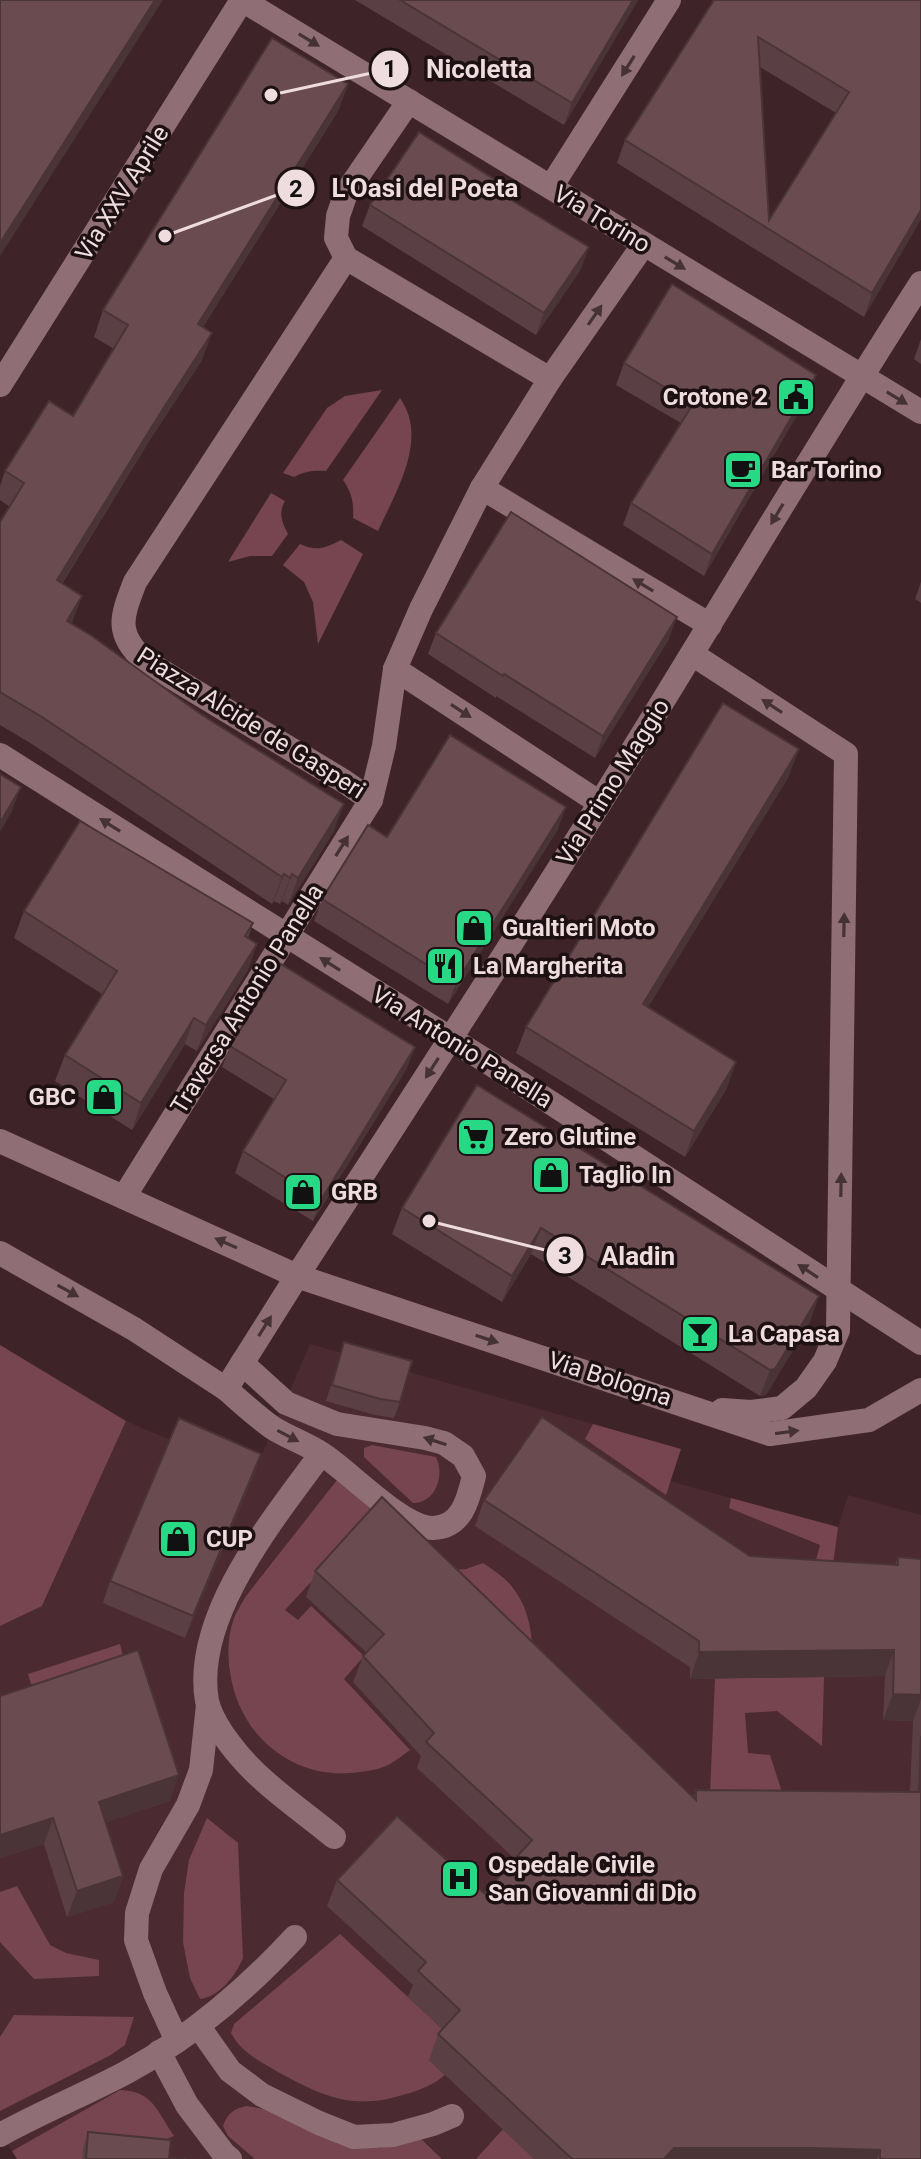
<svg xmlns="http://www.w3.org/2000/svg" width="921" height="2159" font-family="Roboto,sans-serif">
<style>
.built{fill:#4b2a32}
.green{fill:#764550}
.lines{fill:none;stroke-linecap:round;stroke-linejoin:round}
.minor{stroke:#8f6f75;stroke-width:24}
.wall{fill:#5a4045;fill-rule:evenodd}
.shaded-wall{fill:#4a3438}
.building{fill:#694b50;stroke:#4a3438;stroke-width:2;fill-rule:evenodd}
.oneway{fill:#453236}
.labels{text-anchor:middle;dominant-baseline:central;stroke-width:7;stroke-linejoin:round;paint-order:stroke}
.street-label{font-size:24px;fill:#eedcdf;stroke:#1d1114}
.poi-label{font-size:24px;font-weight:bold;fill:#eedcdf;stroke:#1d1114;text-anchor:start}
.leader{fill:none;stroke:#eedcdf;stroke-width:3}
.callout-dot{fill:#eedcdf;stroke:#1d1114;stroke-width:3}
.mark-label{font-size:24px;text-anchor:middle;font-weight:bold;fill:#111}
.callout-label{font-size:26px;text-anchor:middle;font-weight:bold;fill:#eedcdf;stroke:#1d1114;stroke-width:7;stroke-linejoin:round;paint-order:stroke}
</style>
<rect width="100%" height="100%" fill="#3e2429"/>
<polygon class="built" points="310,1344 681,1449 670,1481 731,1498 838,1527 848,1495 921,1515 921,2159 17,2159 0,2133 0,1626 43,1605 126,1421 253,1475"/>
<g class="green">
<path d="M382,390L326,471C314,470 305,471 294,477L283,473L327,408L345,396Z"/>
<path d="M400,398C429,439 396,491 378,531L353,518C354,503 352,493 343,480Z"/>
<path d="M271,493L285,501C278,513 282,522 288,534L272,556H250L228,562Z"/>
<path d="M341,540L363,554L318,644L313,602L304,582L283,565L300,544C317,552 325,548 341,540Z"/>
<polygon points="0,1345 126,1421 42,1606 0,1626"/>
<polygon points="593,1424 681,1449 666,1495 585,1439"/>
<path d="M372,1445L436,1457C445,1475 436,1503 413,1503L364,1457V1448Z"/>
<path d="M341,1475L454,1570L466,1569L483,1563C493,1570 506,1578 513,1588C531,1611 533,1640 533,1668L373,1515L285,1610L298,1620L311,1606L364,1656L344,1679L410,1750C403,1755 397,1760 390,1764C381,1769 370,1771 360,1772C295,1782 239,1737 230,1672C227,1654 228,1635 234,1618C237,1610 242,1603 246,1596Z"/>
<polygon points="731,1498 838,1527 830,1587 809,1586 820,1545 729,1508"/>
<polygon points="120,1644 128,1676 38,1706 28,1674"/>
<polygon points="824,1677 822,1746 777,1711 745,1713 748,1753 770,1755 790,1817 709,1817 715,1678"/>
<path d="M207,1818L238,1843L243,1958C236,1975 219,1997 200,1999L190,1978L183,1942L184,1893L189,1860Z"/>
<polygon points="17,1886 50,1945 66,1953 99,1960 99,1976 34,1979 0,1942 0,1892"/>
<path d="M340,1934L450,2036L429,2060L445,2075C433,2085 421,2090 406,2094C354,2111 324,2097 278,2072C259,2061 241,2052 231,2033L234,2024Z"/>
<polygon points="14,2015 134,2017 125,2045 109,2056 0,2111 0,2037"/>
<path d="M120,2090C153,2091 157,2111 174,2136L137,2152L82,2159H17L12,2151Z"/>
<path d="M247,2106L264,2109L359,2147L381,2148L417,2135L442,2159H255L228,2136L223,2126C228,2113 233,2109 247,2106Z"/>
<polygon points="503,2129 535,2159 476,2159"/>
</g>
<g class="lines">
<g class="minor">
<polyline points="242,0 921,412"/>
<polyline points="551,187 669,0"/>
<path d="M346,258L550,379L482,488L421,609L395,669L384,746L371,800L345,782L145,661C114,633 122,616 135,582Z"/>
<polyline points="346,258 336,238 338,216 346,193 409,101"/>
<polyline points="550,379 644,244"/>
<polyline points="0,385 242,0"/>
<polyline points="482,488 710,625"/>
<polyline points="692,654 846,754 838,1330 825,1361 806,1388 782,1408 751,1412 722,1410"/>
<polyline points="395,669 600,803"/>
<polyline points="0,755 491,1064 921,1343"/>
<path d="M0,1141L297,1276C399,1119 501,962 600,803C708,630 811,454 921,283"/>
<polyline points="124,1197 371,800"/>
<polyline points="0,1253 134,1329 226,1389 297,1276 770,1434 869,1420 921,1390"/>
<path d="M226,1389C241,1402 257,1417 273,1428C289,1438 307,1444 322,1454C349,1471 403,1529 433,1528C462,1527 468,1500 474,1476L463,1456L444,1443L425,1438L337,1424L286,1403L242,1363"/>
<path d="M321,1454C274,1518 192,1617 207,1701C210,1715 221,1733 230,1744C257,1781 299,1808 334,1837"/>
<polyline points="199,2027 230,2071 262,2095 319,2123 354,2137 393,2135 433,2124 452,2116"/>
<polyline points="177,2041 155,1993 136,1940 137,1913 151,1869 188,1805 201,1770 208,1705"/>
<polyline points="159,2052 187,2105 224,2154 230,2159"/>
<path d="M0,2135C41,2112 86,2094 127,2072C191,2037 246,1990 295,1937"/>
</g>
</g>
<g class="wall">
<polygon points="355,0 638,0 564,125"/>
<path d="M714,0H921V219L864,317L617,163L625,140ZM760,67L836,113L769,220Z"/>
<polygon points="348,84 338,111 203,327 202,360 151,438 62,584 72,624 334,831 288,905 282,901 280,904 274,901 272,904 32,744 0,725 0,522 10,507 0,500 0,486 5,471 73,416 114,349 94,337 103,310"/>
<polygon points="515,202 581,269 536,335 362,226 370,205"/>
<polygon points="921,339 921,364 914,359"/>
<polygon points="624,363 816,375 808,396 704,576 623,525 631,503 681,423 616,385"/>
<polygon points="921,582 921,603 915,599"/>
<polygon points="436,633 669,639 595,758 496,696 496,698 428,654"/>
<polygon points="789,776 648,1007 727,1088 685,1157 516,1053 526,1027"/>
<polygon points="558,829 448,1004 314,921 322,899 387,837"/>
<polygon points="24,911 253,923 248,938 248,970 197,1051 185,1044 132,1130 55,1081 65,1055 102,994 14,938"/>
<polygon points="230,1046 407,1068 313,1221 235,1173 243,1151 274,1099 222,1067"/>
<polygon points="477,1085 810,1322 766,1395 760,1396 531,1254 502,1302 392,1234 402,1208"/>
<polygon points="344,1342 400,1402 394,1418 375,1415 326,1401"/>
<polygon points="261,1454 254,1475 185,1638 103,1603 110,1581"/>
<polygon points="484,1500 750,1556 895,1565 898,1557 921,1559 921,2159 534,2159 429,2060 438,2034 442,2029 408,1997 413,1985 327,1906 337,1880 484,1893 515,1859 417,1768 421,1756 353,1682 363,1656 366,1652 306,1597 315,1571 693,1798 696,1790 910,1792 913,1721 883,1720 885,1676 690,1679 690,1667 475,1526"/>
<polygon points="0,1696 170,1801 106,1822 123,1876 114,1902 67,1917 44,1844 0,1858"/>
<polygon points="88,2132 169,2158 186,2159 82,2159 83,2148"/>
</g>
<g class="shaded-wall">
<polygon points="155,0 163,0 0,256 0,243"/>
<polygon points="633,0 638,0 564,125 572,103"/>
<polygon points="348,84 338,111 188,351 198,324"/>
<polygon points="921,210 921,219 864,317 872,293"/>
<polygon points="589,247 581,269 536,335 544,313"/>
<polygon points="212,333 202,360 151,438 47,607 57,580 161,412"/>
<polygon points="816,375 808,396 704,576 712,554"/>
<polygon points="82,596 72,623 57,648 67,621"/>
<polygon points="677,617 669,639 595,758 603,736"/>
<polygon points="799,749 789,776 634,1030 643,1004"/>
<polygon points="21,787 11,813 0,832 0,823"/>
<polygon points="344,804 334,831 288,905 298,878"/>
<polygon points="566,807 558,829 448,1004 456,983"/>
<polygon points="284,874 274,901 272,904 282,877"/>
<polygon points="292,874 282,901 280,904 290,878"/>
<polygon points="257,944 248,970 197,1051 206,1025"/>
<polygon points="194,1018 185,1044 132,1130 141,1103"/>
<polygon points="415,1047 407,1068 313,1221 321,1200"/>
<polygon points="736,1062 727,1088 685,1157 694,1131"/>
<polygon points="541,1228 531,1254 502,1302 512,1276"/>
<polygon points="819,1296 810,1322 766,1395 760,1396 770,1370"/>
<polygon points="261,1454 254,1475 185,1638 193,1616"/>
<polygon points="894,1650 885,1676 690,1679 699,1652"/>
<polygon points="893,1694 921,1695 921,1699 913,1721 883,1720"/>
<polygon points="179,1775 170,1801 90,1828 99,1802"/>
<polygon points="53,1818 44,1844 0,1858 0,1835"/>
<polygon points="123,1876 114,1902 67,1917 77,1891"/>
<polygon points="674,2148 813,2148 880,2150 877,2159 664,2159"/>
</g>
<g class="building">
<polygon points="0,0 155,0 0,243"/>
<polygon points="400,0 633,0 572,103"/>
<path d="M714,0H921V210L872,293L625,140ZM758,37L849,92L769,220Z"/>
<polygon points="272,38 348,84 198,324 212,333 161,412 57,580 82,596 67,621 92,636 202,715 344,804 298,878 292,874 290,878 284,874 282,877 42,717 0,692 0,522 24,483 5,471 49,401 73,416 128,325 103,310"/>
<polygon points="419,132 518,194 513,201 589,247 544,313 370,205"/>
<polygon points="672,284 816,375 712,554 631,503 693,404 624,363"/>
<polygon points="511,512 677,617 603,736 504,674 503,676 436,633"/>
<polygon points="723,703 799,749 643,1004 736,1062 694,1131 526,1027"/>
<polygon points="450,735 566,807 456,983 322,899 368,825 387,837"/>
<polygon points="0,774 21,787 0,823"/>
<polygon points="80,821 253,923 245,936 257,944 206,1025 194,1018 141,1103 65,1055 117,971 24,911"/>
<polygon points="281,964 415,1047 321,1200 243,1151 286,1080 230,1046"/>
<polygon points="477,1085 819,1296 775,1369 770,1370 541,1228 512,1276 402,1208"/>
<polygon points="344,1342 412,1361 400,1402 380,1399 332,1385"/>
<polygon points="542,1417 750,1556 898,1565 898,1557 921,1559 921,1695 893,1694 894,1650 699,1652 699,1641 484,1500"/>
<polygon points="179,1418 261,1454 193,1616 110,1581"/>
<polygon points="382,1497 696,1800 696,1790 919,1792 921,1736 921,2159 880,2159 880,2150 813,2148 674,2148 664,2159 572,2159 438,2034 460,2010 418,1971 426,1962 337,1880 397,1816 484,1893 532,1840 426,1742 434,1733 363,1656 384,1634 315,1571"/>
<polygon points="138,1650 179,1775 99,1802 123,1876 77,1891 53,1818 0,1835 0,1696"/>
<polygon points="88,2132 171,2140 169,2158 186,2159 86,2159"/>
</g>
<defs><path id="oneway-solid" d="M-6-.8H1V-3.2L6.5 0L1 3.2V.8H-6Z" transform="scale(2)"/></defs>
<g class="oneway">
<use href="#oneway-solid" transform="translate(309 40) rotate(31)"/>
<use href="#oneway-solid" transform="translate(628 66) rotate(122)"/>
<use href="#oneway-solid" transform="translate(675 263) rotate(31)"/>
<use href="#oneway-solid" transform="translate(595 315) rotate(-55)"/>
<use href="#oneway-solid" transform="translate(897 398) rotate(31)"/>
<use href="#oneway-solid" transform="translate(777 514) rotate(121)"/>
<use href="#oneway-solid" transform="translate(643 585) rotate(-149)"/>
<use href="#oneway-solid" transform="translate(772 706) rotate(-147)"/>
<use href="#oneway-solid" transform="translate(461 711) rotate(33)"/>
<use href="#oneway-solid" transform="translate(110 825) rotate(-148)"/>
<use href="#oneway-solid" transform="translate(342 846) rotate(-58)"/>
<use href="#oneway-solid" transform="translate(844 925) rotate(-89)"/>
<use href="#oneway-solid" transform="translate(330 964) rotate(-148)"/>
<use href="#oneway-solid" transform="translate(432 1068) rotate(123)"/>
<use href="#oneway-solid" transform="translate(841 1185) rotate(-89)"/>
<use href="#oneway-solid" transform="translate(226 1243) rotate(-156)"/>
<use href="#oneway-solid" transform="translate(808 1271) rotate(-147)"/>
<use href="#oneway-solid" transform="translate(68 1291) rotate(29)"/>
<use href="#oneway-solid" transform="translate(265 1326) rotate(-58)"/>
<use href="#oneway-solid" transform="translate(487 1339) rotate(18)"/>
<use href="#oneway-solid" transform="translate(787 1432) rotate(-8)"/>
<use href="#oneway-solid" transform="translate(288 1436) rotate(28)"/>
<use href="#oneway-solid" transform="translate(435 1441) rotate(-162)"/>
</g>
<defs>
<symbol id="civic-square" viewBox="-11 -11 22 22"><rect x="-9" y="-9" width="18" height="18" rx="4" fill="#27d885" stroke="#1d1114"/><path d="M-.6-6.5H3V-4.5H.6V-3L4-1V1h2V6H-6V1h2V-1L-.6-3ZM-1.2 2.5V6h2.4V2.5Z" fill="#111"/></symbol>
<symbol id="cafe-square" viewBox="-11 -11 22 22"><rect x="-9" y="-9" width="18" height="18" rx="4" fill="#27d885" stroke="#1d1114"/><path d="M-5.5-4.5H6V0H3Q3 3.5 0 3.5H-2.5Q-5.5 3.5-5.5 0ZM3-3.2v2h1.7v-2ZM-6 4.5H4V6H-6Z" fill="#111"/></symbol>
<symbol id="shop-square" viewBox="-11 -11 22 22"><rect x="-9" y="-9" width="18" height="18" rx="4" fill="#27d885" stroke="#1d1114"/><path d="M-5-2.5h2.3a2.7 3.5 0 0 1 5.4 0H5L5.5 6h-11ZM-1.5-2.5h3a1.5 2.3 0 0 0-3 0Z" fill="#111"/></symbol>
<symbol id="restaurant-square" viewBox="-11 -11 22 22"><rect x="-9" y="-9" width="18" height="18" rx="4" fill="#27d885" stroke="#1d1114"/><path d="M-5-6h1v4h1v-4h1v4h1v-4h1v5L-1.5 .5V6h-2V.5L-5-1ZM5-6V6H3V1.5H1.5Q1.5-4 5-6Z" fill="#111"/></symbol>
<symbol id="supermarket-square" viewBox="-11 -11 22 22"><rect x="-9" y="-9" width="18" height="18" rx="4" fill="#27d885" stroke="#1d1114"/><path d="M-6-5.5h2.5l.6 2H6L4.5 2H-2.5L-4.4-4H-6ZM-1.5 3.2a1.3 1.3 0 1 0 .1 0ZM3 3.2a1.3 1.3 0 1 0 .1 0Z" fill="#111"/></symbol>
<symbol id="bar-square" viewBox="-11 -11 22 22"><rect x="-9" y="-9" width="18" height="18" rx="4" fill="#27d885" stroke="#1d1114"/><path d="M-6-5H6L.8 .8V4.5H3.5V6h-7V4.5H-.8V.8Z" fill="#111"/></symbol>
<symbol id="hospital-square" viewBox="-11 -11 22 22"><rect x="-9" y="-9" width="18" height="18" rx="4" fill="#27d885" stroke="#1d1114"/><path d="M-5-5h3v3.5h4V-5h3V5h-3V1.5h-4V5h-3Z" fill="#111"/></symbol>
</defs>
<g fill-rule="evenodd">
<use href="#civic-square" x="774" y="375" width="44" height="44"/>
<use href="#cafe-square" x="721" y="448" width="44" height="44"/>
<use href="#shop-square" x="452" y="906" width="44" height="44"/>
<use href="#restaurant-square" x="423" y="944" width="44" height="44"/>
<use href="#shop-square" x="82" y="1075" width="44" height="44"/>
<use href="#supermarket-square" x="454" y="1115" width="44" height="44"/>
<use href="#shop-square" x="529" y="1153" width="44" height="44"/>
<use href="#shop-square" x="281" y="1170" width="44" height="44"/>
<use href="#bar-square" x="678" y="1312" width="44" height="44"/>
<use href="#shop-square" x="156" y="1517" width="44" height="44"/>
<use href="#hospital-square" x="438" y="1857" width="44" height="44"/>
</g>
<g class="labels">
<g class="street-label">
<text transform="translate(122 193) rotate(-58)">Via XXV Aprile</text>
<text transform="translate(602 219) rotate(31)">Via Torino</text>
<text transform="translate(251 723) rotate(32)">Piazza Alcide de Gasperi</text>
<text transform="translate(613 782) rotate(-58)">Via Primo Maggio</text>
<text transform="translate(247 999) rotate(-58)">Traversa Antonio Panella</text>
<text transform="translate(462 1047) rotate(32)">Via Antonio Panella</text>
<text transform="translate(610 1379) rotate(18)">Via Bologna</text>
</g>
<g class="poi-label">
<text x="768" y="397" text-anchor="end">Crotone 2</text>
<text x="771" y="470">Bar Torino</text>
<text x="502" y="928">Gualtieri Moto</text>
<text x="473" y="966">La Margherita</text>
<text x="76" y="1097" text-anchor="end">GBC</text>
<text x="504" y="1137">Zero Glutine</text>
<text x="579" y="1175">Taglio In</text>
<text x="331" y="1192">GRB</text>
<text x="728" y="1334">La Capasa</text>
<text x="206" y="1539">CUP</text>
<text x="488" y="1865">Ospedale Civile<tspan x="488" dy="28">San Giovanni di Dio</tspan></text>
</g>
</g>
<path class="leader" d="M271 95L390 69M165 236L296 188M429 1221L565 1255"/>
<g class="callout-dot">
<circle cx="271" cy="95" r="8"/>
<circle cx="165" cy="236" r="8"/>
<circle cx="429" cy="1221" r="8"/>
<circle cx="390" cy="69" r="20"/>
<circle cx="296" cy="188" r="20"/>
<circle cx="565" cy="1255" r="20"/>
</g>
<g class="mark-label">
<text x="390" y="77">1</text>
<text x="296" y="197">2</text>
<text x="565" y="1264">3</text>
</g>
<g class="callout-label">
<text x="479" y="78">Nicoletta</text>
<text x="425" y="197">L'Oasi del Poeta</text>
<text x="638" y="1265">Aladin</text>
</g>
</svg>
